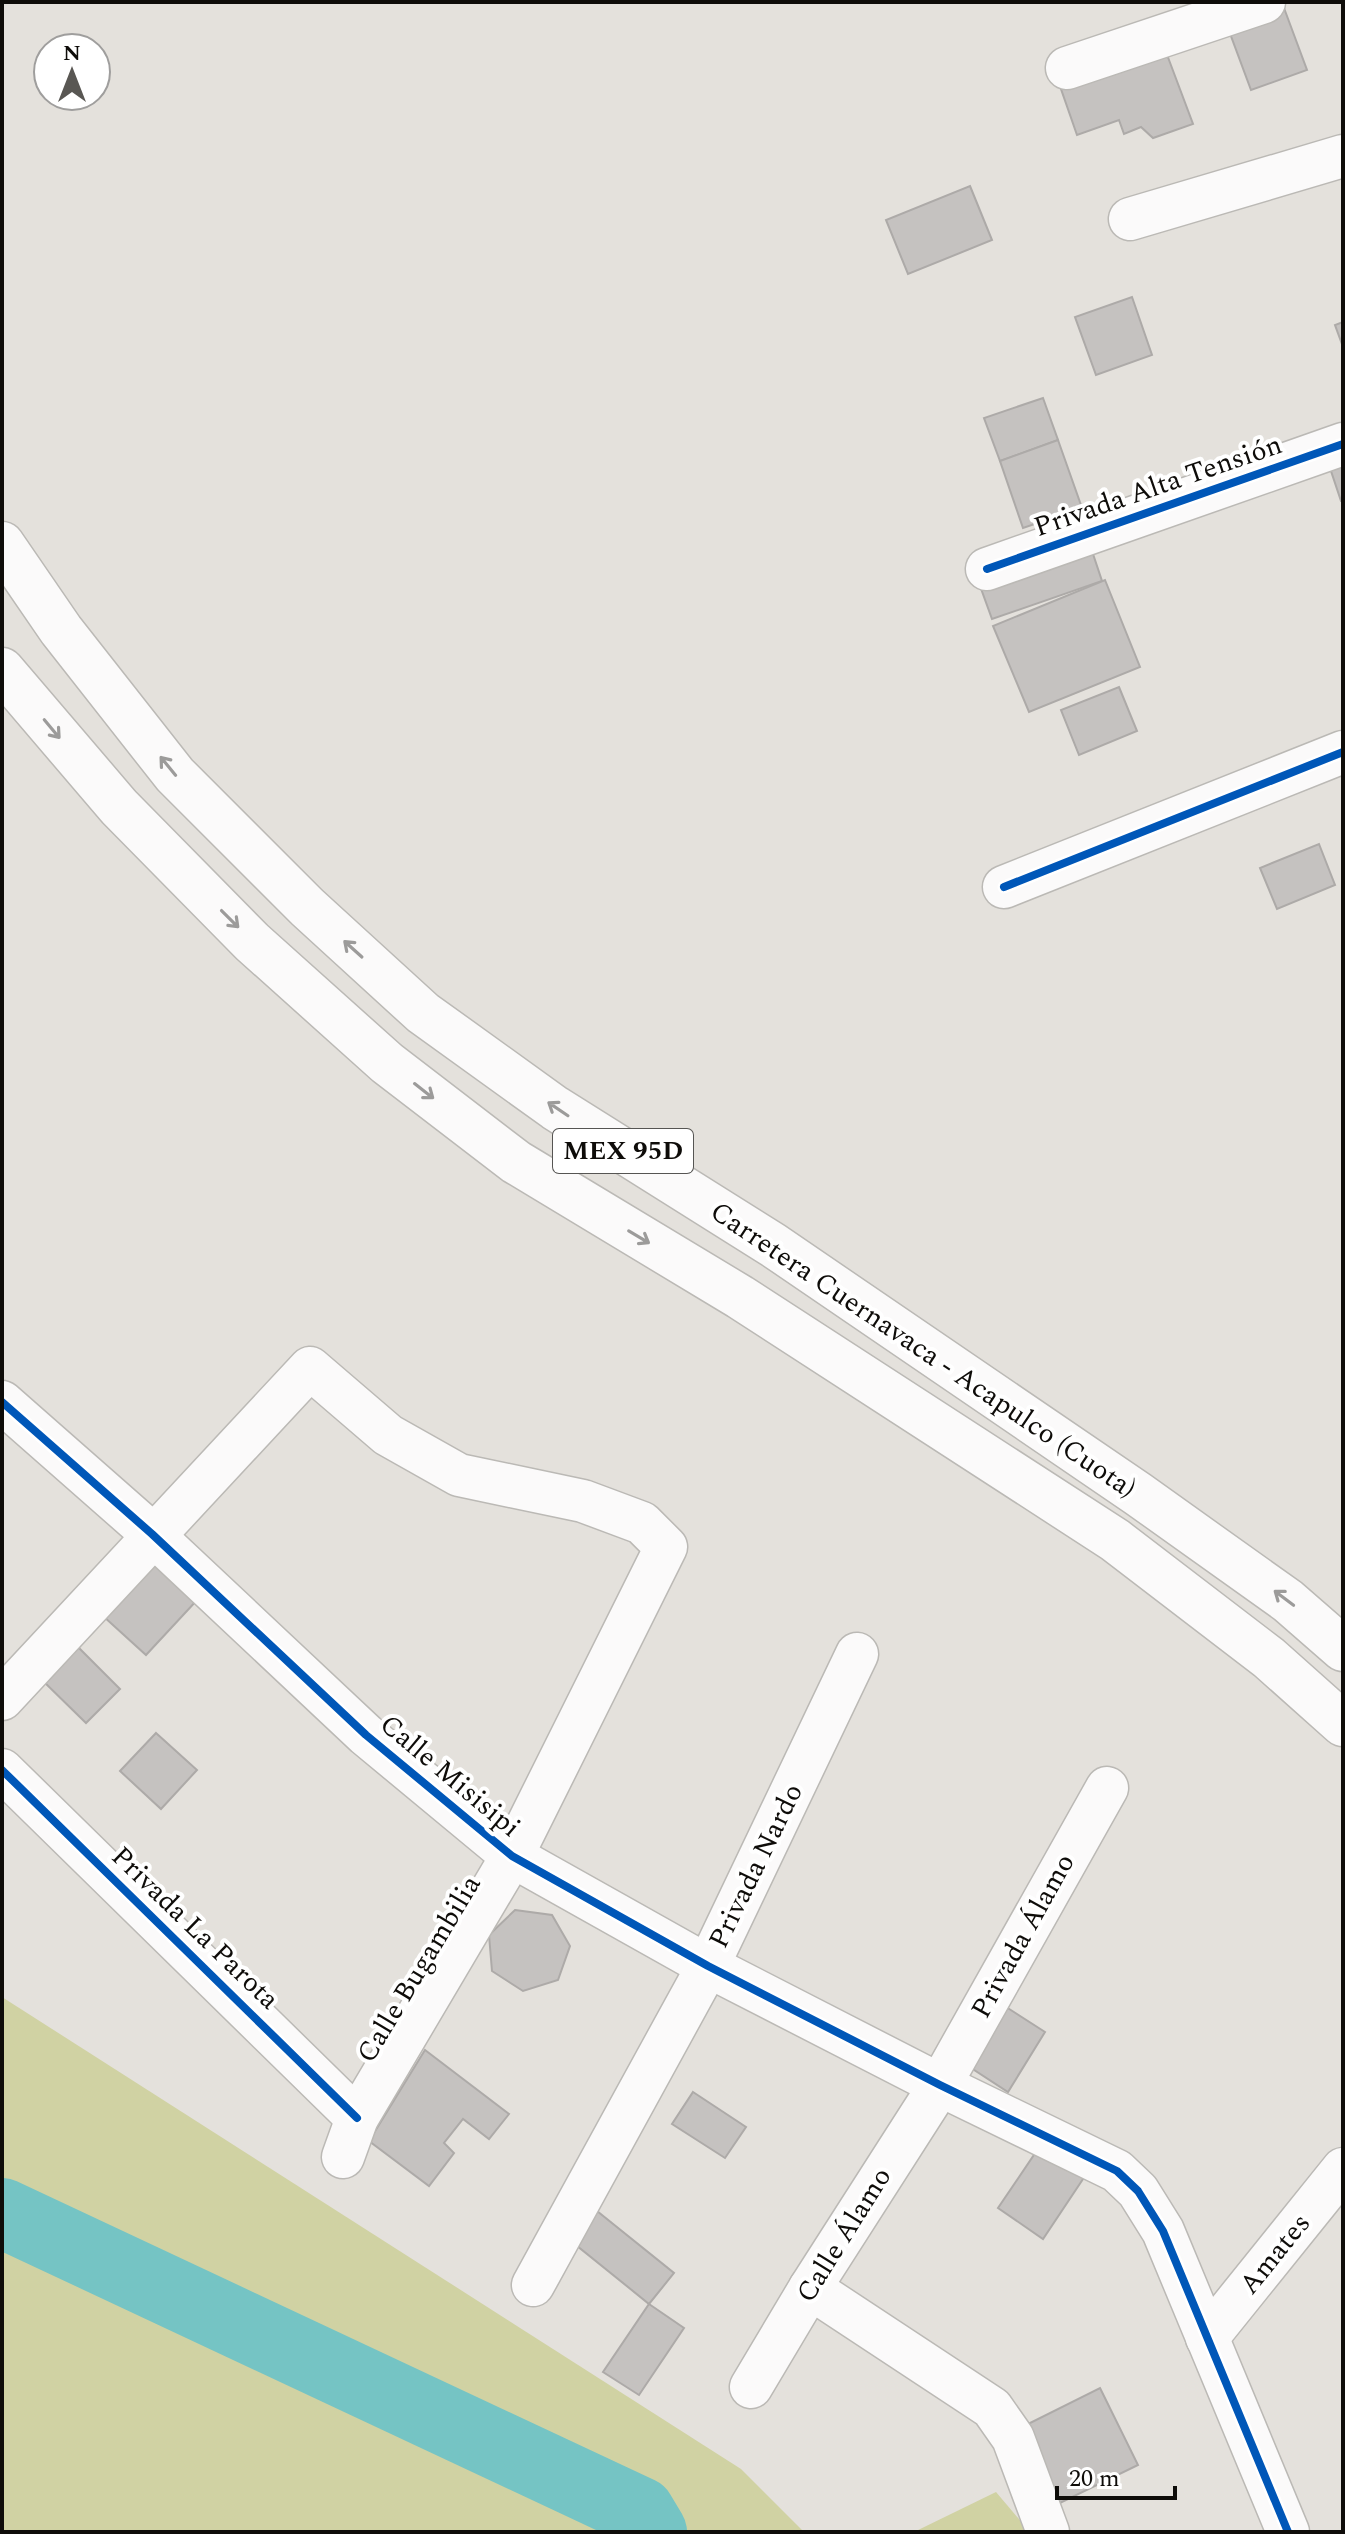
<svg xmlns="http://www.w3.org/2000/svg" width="1345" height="2534" font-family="Spectral,serif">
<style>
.green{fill:#d0d2a3}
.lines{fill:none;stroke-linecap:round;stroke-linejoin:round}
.river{stroke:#75c4c4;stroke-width:70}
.building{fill:#c5c2c0;stroke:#adaaa8;stroke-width:2}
.street-casing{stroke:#bbb9b5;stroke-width:45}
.highway-casing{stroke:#bbb9b5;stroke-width:47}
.street{stroke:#fbfafa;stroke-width:42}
.highway{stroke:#fbfafa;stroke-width:44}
.cycleway-casing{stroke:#fff;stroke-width:13}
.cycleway{stroke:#0057b8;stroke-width:8}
.oneway{stroke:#9c9b9a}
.labels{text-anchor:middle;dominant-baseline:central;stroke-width:8;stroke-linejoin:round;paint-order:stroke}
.shield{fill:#fff;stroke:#565553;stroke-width:2}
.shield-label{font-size:26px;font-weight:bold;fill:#0e0c09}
.street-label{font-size:28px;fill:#0e0c09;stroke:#fff}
</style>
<rect width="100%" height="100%" fill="#e4e1dc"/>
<g class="green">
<polygon points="2,1997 741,2469 804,2532 2,2532"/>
<polygon points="996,2492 1030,2532 914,2532"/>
</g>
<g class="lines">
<polyline class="river" points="2,2213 640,2512 652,2532"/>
</g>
<g class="building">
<polygon points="1284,8 1307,70 1251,90 1228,28"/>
<polygon points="1166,52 1193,124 1153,138 1141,127 1124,134 1119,120 1077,135 1061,89"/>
<polygon points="970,186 992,240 908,274 886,220"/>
<polygon points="1132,297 1152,355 1096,375 1075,317"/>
<polygon points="1343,322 1343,347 1335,325"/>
<polygon points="1043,398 1058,440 1000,461 984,418"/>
<polygon points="1058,440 1082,508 1023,528 1000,461"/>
<polygon points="1343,463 1343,501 1341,501 1330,468"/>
<polygon points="1090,545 1102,581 992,619 979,583"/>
<polygon points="1105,580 1140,667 1029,712 993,626"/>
<polygon points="1119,687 1137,731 1079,755 1061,710"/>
<polygon points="1319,844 1335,885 1277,909 1260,868"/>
<polygon points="156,1560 198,1599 146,1655 103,1616"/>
<polygon points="75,1644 120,1689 86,1723 41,1679"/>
<polygon points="156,1733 197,1770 161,1809 120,1771"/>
<polygon points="515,1910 552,1915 570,1946 558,1980 523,1991 492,1971 489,1935"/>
<polygon points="1003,2005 1045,2032 1008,2092 965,2064"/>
<polygon points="425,2050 509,2114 489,2139 463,2119 444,2143 454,2153 429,2186 369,2141"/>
<polygon points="693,2092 746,2127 725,2158 672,2124"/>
<polygon points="1040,2146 1085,2176 1043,2239 998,2208"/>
<polygon points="597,2211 674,2273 649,2304 571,2241"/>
<polygon points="649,2304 684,2328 639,2395 603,2372"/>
<polygon points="1100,2388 1138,2465 1058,2504 1020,2428"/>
</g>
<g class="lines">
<defs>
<g id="street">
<polyline points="1067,68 1264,2"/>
<polyline points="1130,219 1343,156"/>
<polyline points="987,569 1343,444"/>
<polyline points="1004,887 1343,752"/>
<polyline points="2,1402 152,1534 366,1735 512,1856 708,1966 940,2085 1117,2171 1138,2191 1163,2231 1288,2532"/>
<polyline points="2,1699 310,1368 388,1435 459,1475 583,1501 642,1523 666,1547 512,1856 357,2118 343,2157"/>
<polyline points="2,1770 357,2118"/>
<polyline points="533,2285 708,1966 857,1654"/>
<polyline points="810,2288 992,2408 1013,2438 1048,2532"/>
<polyline points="1207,2338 1343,2169"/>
<polyline points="751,2387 810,2288 940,2085 1107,1788"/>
</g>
<g id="highway">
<polyline points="2,544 61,630 175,775 307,907 423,1013 555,1108 773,1245 1138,1494 1288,1601 1343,1649"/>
<polyline points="2,670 119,807 252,942 387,1063 516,1162 740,1297 1115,1540 1269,1658 1343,1724"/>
</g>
</defs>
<use href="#street" class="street-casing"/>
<use href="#highway" class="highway-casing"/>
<use href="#street" class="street"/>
<use href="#highway" class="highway"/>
<defs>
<g id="cycleway">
<polyline points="987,569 1343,444"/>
<polyline points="1004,887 1343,752"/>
<polyline points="2,1402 152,1534 366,1735 512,1856 708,1966 940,2085 1117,2171 1138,2191 1163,2231 1288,2532"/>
<polyline points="2,1770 357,2118"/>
</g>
</defs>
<use href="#cycleway" class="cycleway-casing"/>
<use href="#cycleway" class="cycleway"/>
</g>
<defs><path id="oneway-shaft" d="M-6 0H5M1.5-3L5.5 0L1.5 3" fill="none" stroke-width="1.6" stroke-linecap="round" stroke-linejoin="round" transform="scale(2)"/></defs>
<g class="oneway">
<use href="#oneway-shaft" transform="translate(52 729) rotate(50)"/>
<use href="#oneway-shaft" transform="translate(168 766) rotate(-129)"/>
<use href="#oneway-shaft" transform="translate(230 919) rotate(45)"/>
<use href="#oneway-shaft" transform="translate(353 949) rotate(-138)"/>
<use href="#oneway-shaft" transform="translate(424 1091) rotate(38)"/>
<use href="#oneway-shaft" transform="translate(558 1109) rotate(-146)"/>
<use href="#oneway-shaft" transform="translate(639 1237) rotate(31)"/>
<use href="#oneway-shaft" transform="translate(1284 1598) rotate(-143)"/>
</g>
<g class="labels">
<rect class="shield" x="553" y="1129" width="140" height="44" rx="6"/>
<g class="shield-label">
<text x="623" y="1151">MEX 95D</text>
</g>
<g class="street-label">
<text transform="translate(1158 486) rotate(-19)">Privada Alta Tensión</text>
<text transform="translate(923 1350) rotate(34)">Carretera Cuernavaca - Acapulco (Cuota)</text>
<text transform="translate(450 1776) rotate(40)">Calle Misisipi</text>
<text transform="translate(756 1866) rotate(-64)">Privada Nardo</text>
<text transform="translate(195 1928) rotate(44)">Privada La Parota</text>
<text transform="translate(1023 1936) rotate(-61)">Privada Álamo</text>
<text transform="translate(419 1969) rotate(-59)">Calle Bugambilia</text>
<text transform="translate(844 2235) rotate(-58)">Calle Álamo</text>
<text transform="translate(1275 2254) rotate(-51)">Amates</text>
</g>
</g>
<rect width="1345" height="2534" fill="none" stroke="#0e0c09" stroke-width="8"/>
<g transform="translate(72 72)"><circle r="38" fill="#ffffff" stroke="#9f9e9d" stroke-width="2"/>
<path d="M0-6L14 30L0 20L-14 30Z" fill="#595753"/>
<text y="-12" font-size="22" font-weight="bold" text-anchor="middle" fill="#0e0c09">N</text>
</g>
<path d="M1057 2486v12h118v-12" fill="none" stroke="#0e0c09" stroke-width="4"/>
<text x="1069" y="2486" font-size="24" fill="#0e0c09" stroke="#ffffff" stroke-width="6" paint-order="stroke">20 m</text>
</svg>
